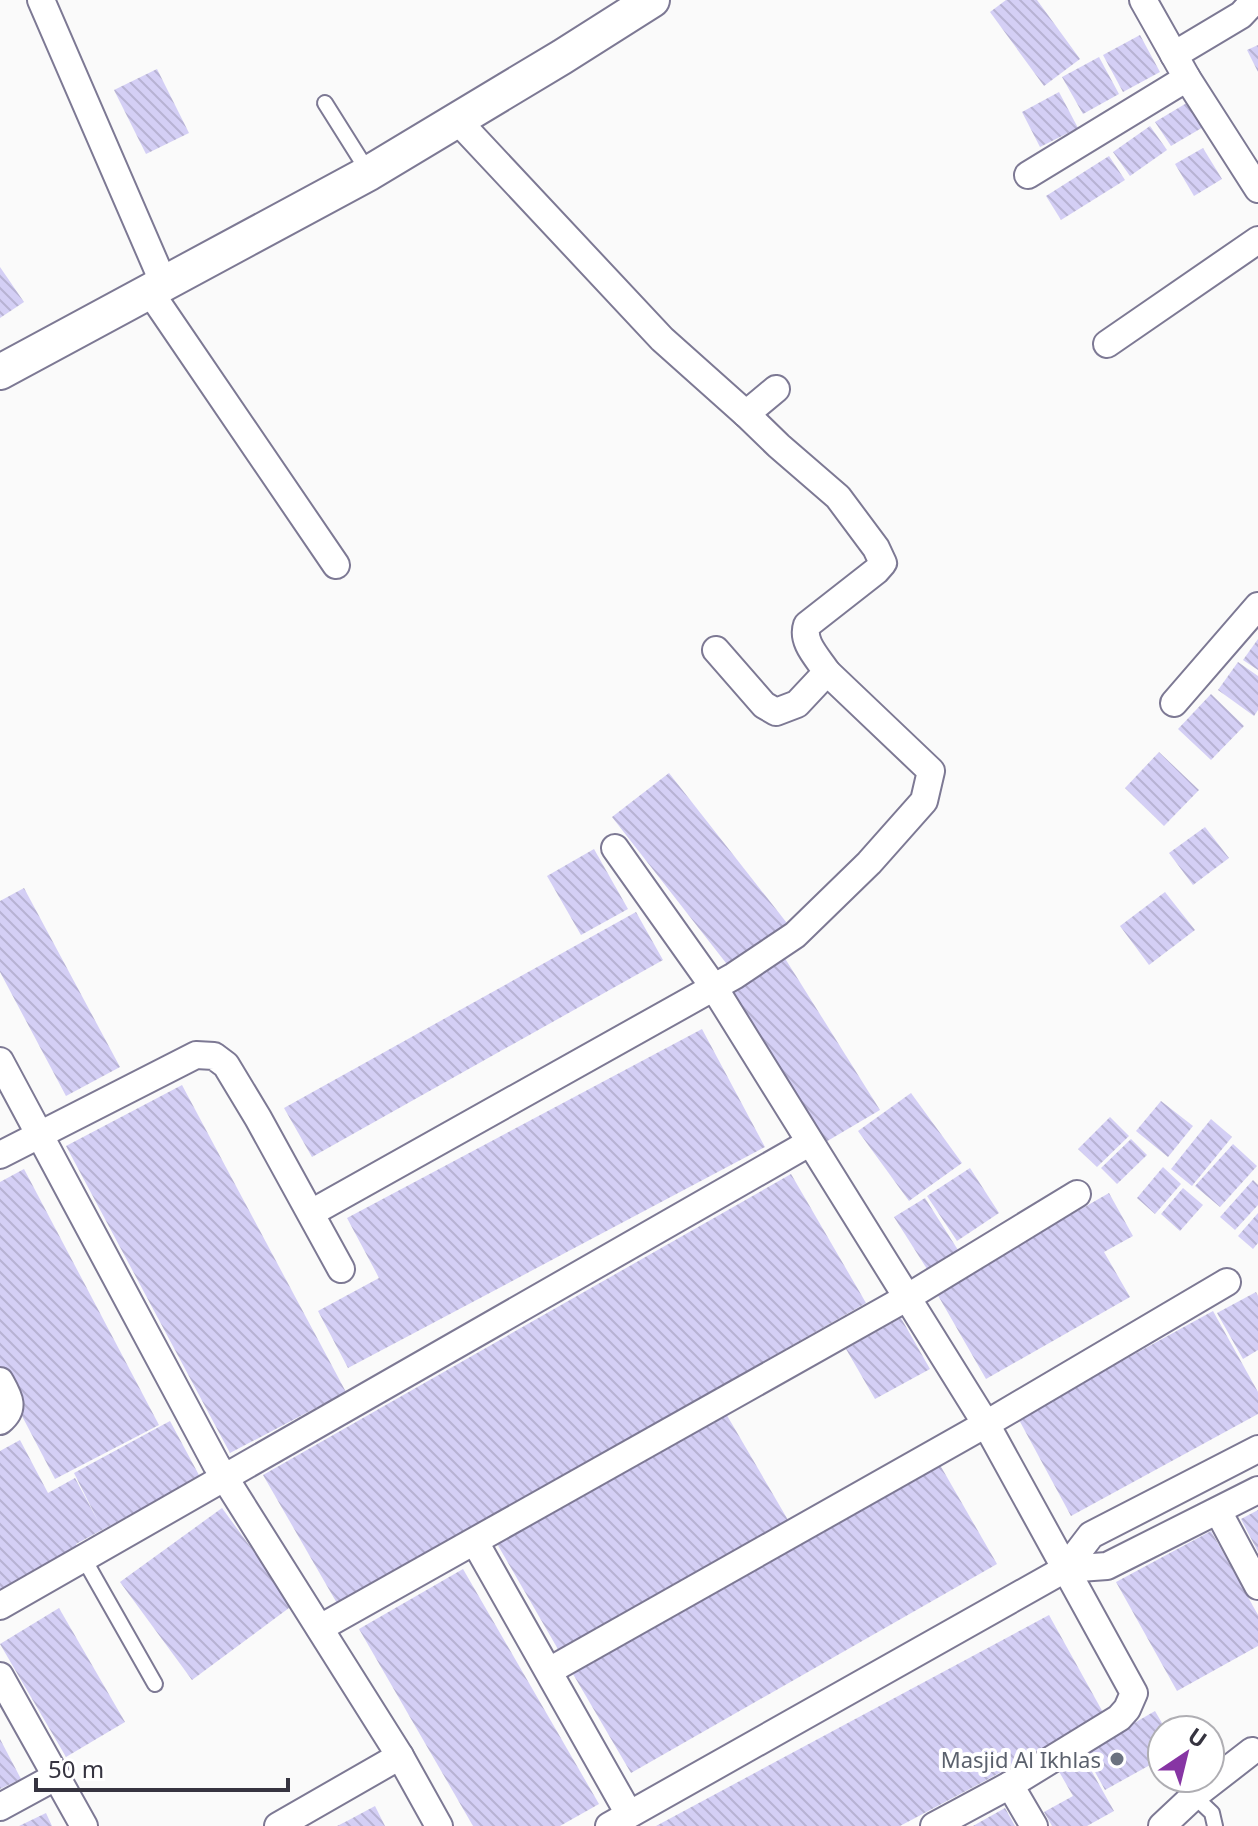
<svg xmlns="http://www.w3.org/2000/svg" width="1258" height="1826" font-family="'Noto Sans',sans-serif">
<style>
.building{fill:url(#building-back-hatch)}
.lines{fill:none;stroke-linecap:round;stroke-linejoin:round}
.service-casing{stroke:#7d7994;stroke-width:18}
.minor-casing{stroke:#7d7994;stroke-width:30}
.tertiary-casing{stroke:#7d7994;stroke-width:38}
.service{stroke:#fff;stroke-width:14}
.minor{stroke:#fff;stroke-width:26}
.tertiary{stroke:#fff;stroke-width:34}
.worship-dot{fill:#6b7280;stroke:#fff;stroke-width:3}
.labels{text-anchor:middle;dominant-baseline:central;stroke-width:8;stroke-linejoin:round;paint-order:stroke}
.worship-label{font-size:22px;fill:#5b616d;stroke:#fff;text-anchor:end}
</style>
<defs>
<pattern id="building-back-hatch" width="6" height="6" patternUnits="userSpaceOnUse" patternTransform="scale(2)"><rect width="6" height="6" fill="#d4cff5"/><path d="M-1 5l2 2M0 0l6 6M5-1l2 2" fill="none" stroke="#b7b2d3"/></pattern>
</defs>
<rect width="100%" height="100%" fill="#fafafa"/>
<g class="building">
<polygon points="1006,0 1037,0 1080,59 1044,86 990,12"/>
<polygon points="1140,35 1160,72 1123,92 1103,55"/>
<polygon points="1258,45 1258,72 1247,50"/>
<polygon points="1099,57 1119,94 1083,114 1062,77"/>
<polygon points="157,69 189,133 146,154 114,90"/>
<polygon points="1059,92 1078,128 1040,147 1022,112"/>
<polygon points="1190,101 1205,126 1171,146 1155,122"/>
<polygon points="1150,126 1167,150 1130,176 1113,152"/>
<polygon points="1203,148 1222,179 1194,196 1175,164"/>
<polygon points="1109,156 1125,180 1061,220 1046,196"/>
<polygon points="0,267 24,302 0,318"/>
<polygon points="1258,639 1258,670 1243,660"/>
<polygon points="1238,662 1258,676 1258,710 1254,716 1218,690"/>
<polygon points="1211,694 1244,726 1211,760 1178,729"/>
<polygon points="1159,752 1199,790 1164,826 1125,788"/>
<polygon points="669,773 790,927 733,972 612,817"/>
<polygon points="1205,827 1229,858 1193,885 1169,853"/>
<polygon points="594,849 628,909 581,935 547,876"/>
<polygon points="24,888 120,1067 66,1096 0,972 0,901"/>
<polygon points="1165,892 1195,930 1149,965 1120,926"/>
<polygon points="636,912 663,960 312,1157 284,1108"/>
<polygon points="781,952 880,1110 824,1143 726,986"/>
<polygon points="702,1029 765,1147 348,1368 318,1311 379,1278 347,1218"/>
<polygon points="182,1085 346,1392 230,1453 66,1146"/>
<polygon points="911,1093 962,1163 909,1201 858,1131"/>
<polygon points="1161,1101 1193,1126 1168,1157 1136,1131"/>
<polygon points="1110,1117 1129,1136 1097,1167 1078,1149"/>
<polygon points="1211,1119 1232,1137 1192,1186 1171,1169"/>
<polygon points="1131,1139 1147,1155 1117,1184 1101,1168"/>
<polygon points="1233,1144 1257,1166 1220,1207 1195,1186"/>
<polygon points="1163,1167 1181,1184 1155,1214 1137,1198"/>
<polygon points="970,1168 999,1213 957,1241 927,1196"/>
<polygon points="24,1169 159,1425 55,1479 0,1374 0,1182"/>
<polygon points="791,1174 866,1303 338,1605 263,1475"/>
<polygon points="1253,1180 1258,1185 1258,1205 1235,1230 1220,1217"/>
<polygon points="1183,1188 1203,1205 1180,1231 1161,1214"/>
<polygon points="1109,1193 1133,1236 1104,1252 1130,1297 986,1379 936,1292"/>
<polygon points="925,1198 958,1250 927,1269 894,1217"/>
<polygon points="1258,1213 1258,1243 1253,1249 1238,1236"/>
<polygon points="1256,1292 1258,1296 1258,1350 1243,1359 1217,1313"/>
<polygon points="1213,1311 1258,1392 1258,1414 1071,1516 1018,1418"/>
<polygon points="901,1318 930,1369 875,1399 846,1349"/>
<polygon points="725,1412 788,1520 559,1651 496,1542"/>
<polygon points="170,1421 200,1477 76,1544 78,1549 0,1590 0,1451 20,1440 48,1493 75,1478 99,1523 74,1473"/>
<polygon points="940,1465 997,1564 631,1773 573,1674"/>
<polygon points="222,1508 293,1605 192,1680 120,1582"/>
<polygon points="1258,1510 1258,1552 1241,1519"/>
<polygon points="1211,1531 1258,1615 1258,1646 1177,1691 1116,1582"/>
<polygon points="463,1569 599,1804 560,1826 473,1826 359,1629"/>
<polygon points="59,1608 125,1722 66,1757 0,1644"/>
<polygon points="1049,1615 1105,1716 981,1783 900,1826 656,1826"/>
<polygon points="1155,1711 1166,1730 1162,1730 1162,1773 1156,1776 1150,1765 1105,1790 1084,1752"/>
<polygon points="0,1739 21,1779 0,1789"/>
<polygon points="1082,1754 1114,1811 1087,1826 1052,1826 1044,1812 1073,1796 1057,1768"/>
<polygon points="375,1806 385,1826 337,1826 347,1821"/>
<polygon points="1005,1808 1015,1826 973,1826 980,1822"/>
<polygon points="46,1813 52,1826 19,1826"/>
</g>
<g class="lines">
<defs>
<g id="service">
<polyline points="325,103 369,173"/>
<polyline points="84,1559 155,1684"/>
<polyline points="1194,1796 1212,1813 1215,1826"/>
</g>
<g id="minor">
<polyline points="41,0 164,284"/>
<polyline points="1143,0 1187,78 1258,189"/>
<polyline points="1174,55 1241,15 1255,0"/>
<polyline points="457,120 662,339 746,414 776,389"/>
<polyline points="1028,175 1187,78"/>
<polyline points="150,292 336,565"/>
<polyline points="1107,344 1258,240"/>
<path d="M716,650L764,705L776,712L797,704L827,672C818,658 801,642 807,625L876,571L883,563L876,548L838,497L779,446L746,414"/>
<polyline points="1174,703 1258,606"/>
<polyline points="615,848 713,986 986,1424 1134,1693 1127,1709 1119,1718 1010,1785 934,1826"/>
<polyline points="0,1061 216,1464 400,1756 439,1826"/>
<polyline points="0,1155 196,1055 214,1056 226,1065 258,1118 341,1269"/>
<polyline points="311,1213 734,976 795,935 869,863 924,801 931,771 827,672"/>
<path d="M0,1381C9,1397 16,1408 0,1421"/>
<polyline points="1218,1511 1258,1586"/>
<polyline points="475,1542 629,1814"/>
<polyline points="1065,1569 1107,1566 1258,1490"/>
<polyline points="0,1606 809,1143"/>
<polyline points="320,1628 908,1297 1077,1194"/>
<polyline points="549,1671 986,1424 1227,1282"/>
<polyline points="0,1676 84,1826"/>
<polyline points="1010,1785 1034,1826"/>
<polyline points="0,1807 57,1776"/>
<polyline points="278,1826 400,1756"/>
<polyline points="609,1826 1065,1569 1091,1535 1258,1449"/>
<polyline points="1162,1826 1194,1796 1252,1751"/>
</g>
<polyline id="tertiary" points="0,372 369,173 562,57 652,0"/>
</defs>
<use href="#service" class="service-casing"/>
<use href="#minor" class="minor-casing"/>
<use href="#tertiary" class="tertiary-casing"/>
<use href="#service" class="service"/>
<use href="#minor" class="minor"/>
<use href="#tertiary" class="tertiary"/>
</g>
<circle class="worship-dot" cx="1117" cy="1759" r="8"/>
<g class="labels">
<g class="worship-label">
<text x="1101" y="1759">Masjid Al Ikhlas</text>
</g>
</g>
<g transform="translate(1186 1754) rotate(35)"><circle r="38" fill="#ffffff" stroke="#afaeb3" stroke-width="2"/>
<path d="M0-6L14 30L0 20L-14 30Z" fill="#8735a4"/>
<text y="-12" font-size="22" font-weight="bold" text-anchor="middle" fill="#363440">U</text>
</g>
<path d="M36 1778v12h252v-12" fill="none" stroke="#363440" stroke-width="4"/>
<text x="48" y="1778" font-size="24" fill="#363440" stroke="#ffffff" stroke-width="6" paint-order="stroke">50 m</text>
</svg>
